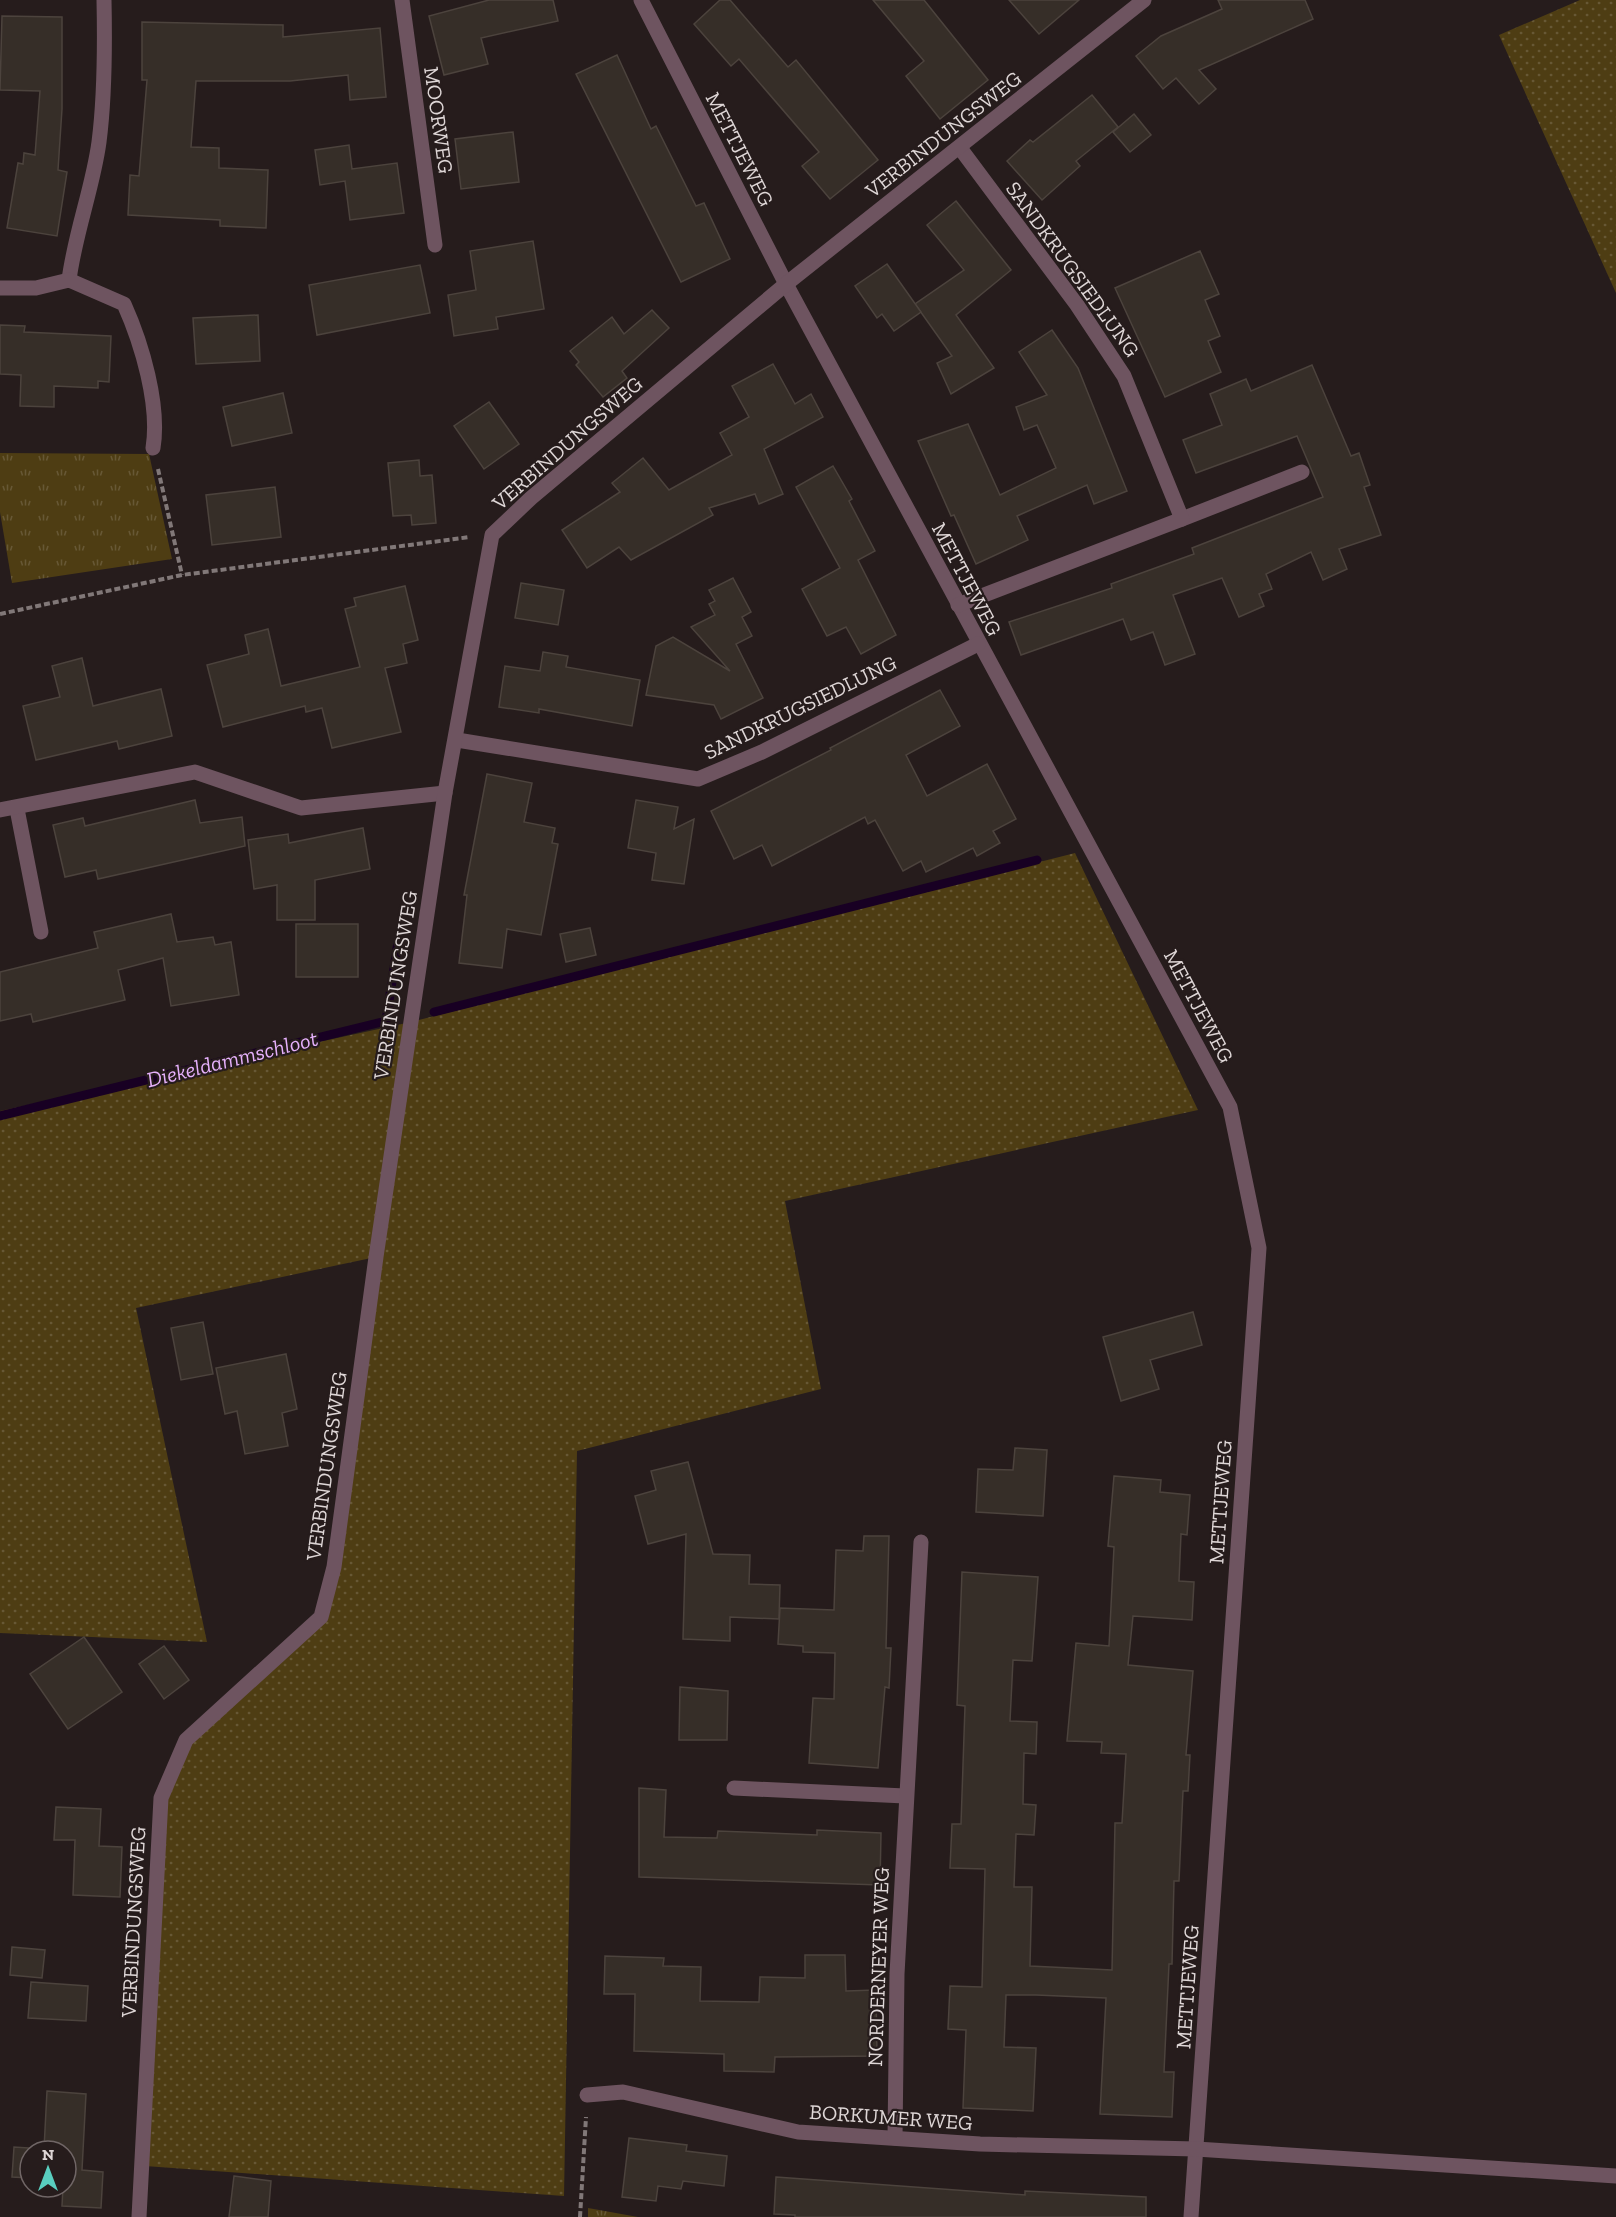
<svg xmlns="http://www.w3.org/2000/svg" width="1616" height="2217" font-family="'Zilla Slab',serif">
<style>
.grass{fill:url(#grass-dots)}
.park{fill:url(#park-tufts)}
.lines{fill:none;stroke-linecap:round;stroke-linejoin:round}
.stream{stroke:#180023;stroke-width:9}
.building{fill:#362e28;stroke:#4c433d;stroke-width:1.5}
.path{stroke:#817878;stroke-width:4;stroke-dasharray:6 3;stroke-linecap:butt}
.street{stroke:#6e5460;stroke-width:15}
.labels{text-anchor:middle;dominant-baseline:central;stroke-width:4.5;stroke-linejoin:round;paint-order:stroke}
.street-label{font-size:21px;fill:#ded6d6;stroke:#261c1c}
.water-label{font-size:22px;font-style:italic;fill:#e5b0fb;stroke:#261c1c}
</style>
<defs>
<pattern id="grass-dots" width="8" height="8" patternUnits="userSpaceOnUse" patternTransform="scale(1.5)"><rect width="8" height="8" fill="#4e3d13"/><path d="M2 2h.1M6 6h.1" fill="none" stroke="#675835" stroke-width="1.8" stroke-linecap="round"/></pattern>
<pattern id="park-tufts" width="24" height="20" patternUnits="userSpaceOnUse" patternTransform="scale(1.5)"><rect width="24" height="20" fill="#4e3d13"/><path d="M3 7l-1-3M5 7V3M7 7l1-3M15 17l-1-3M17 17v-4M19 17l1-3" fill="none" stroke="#675835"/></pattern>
</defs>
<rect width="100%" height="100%" fill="#261c1c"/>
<g class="grass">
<polygon points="1580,0 1616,0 1616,293 1499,35"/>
<polygon points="1075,853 1198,1110 785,1201 821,1389 577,1451 564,2196 145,2166 161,1798 186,1740 321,1617 376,1257 136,1308 207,1642 0,1633 0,1111 411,1022"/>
</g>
<g class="park">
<polygon points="0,453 149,454 172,559 12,583 0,512"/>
<polygon points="588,2208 638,2217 588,2217"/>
</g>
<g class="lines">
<g class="stream">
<polyline points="434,1012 1037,860"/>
<polyline points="0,1116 386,1021 398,942"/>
</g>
</g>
<g class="building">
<polygon points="489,0 553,0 558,21 481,38 488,64 444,75 429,16"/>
<polygon points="720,0 730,0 788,67 796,60 878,160 830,199 802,166 819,152 739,59 731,66 694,24"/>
<polygon points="873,0 924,0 988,80 940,119 906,76 924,61"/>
<polygon points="1009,0 1079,0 1039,34"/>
<polygon points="1218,0 1305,0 1313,19 1199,70 1216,89 1199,104 1176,78 1163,89 1136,56 1161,36 1222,9"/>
<polygon points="2,16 62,17 62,109 58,170 67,172 57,236 7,228 18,163 23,164 24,153 35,155 40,91 0,90"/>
<polygon points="142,22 283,25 283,37 380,28 386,97 350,100 348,75 290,81 196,81 191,147 219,148 219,168 268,170 266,228 220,226 220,220 128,215 130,175 139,176 147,80 142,80"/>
<polygon points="617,55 651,129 656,126 696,206 704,203 730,259 681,282 576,74"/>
<polygon points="1092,95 1118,127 1076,161 1080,166 1042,200 1007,161 1030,140 1033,142"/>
<polygon points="1134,114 1151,135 1130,152 1113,132"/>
<polygon points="513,132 519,182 461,189 455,139"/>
<polygon points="349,145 352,169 397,163 404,213 350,220 345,181 320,185 315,150"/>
<polygon points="956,201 1011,270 956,315 994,368 951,394 937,363 952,356 915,304 964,270 927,225"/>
<polygon points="533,241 544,309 496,317 498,329 454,336 448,295 476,290 470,251"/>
<polygon points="1200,251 1219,294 1205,300 1220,336 1208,341 1221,372 1165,397 1115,288"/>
<polygon points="887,264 921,312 894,331 882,314 877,318 855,286"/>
<polygon points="420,265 430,313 317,335 309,285"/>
<polygon points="652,310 669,328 622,371 627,378 603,397 576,365 579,362 570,351 612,317 624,334"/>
<polygon points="258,315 260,361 196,364 193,318"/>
<polygon points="0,325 25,326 24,332 111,336 109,382 98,381 98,388 54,386 54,407 20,406 21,375 0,374"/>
<polygon points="1052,330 1078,368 1127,491 1094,504 1087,485 1017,516 1028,540 976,564 954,515 951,516 918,441 968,424 1000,495 1056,468 1037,425 1024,430 1016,407 1047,395 1019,352"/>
<polygon points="773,364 795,404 811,394 823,417 764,449 783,494 759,504 755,494 709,508 713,515 631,560 619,547 587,568 562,530 620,492 612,483 643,458 669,490 732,455 720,433 749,417 732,386"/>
<polygon points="1312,365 1351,456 1359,453 1370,485 1364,487 1381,535 1339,549 1347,569 1323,580 1311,552 1266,574 1272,589 1259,594 1264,606 1239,617 1222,578 1173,595 1195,654 1165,665 1153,632 1131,640 1123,619 1021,655 1009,622 1112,588 1111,584 1194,554 1192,548 1323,497 1297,436 1196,473 1183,440 1222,425 1210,394 1246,379 1251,391"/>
<polygon points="283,393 292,433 232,446 223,407"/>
<polygon points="489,402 519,444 484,469 454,426"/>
<polygon points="419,460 420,476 432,475 436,523 412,525 411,515 393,516 388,463"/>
<polygon points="833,466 852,499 849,501 875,551 858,560 896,635 861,654 846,627 827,636 802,589 840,568 796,487"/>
<polygon points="275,487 281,537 212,545 206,495"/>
<polygon points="733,578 751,612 742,617 752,636 736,644 763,698 721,719 714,705 646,695 656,646 673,637 730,671 691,627 715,615 709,604 715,601 709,590"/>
<polygon points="521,583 564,590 558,625 515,618"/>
<polygon points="405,586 418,640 403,644 407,663 385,668 401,732 332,748 322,708 306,712 305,706 223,727 207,665 249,654 245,635 268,629 281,686 360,667 345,609 356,606 354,598"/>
<polygon points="543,652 568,656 566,667 640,680 632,726 539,709 539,713 499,707 505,666 540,671"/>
<polygon points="82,658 93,706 161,689 172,736 119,749 117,741 36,760 23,706 60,697 52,666"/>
<polygon points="940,690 960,726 906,755 927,796 987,764 1016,819 993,831 1000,843 977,856 973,848 926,872 921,861 903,871 875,820 868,824 865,817 772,866 762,845 734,859 711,811 831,750 830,748"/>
<polygon points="487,774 532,783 524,822 555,828 552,843 558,844 541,935 507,929 502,968 459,963 467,895 464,895"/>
<polygon points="195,800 200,823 242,817 245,846 98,879 96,870 65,877 53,825 83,818 85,826"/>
<polygon points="636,800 678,807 674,829 694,819 684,884 652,880 656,853 628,848"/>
<polygon points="363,828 370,869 315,880 315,920 277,920 277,885 254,889 248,840 288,834 289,843"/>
<polygon points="171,914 177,942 213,937 215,945 231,942 239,995 171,1006 163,958 118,970 125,1000 33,1022 31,1014 0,1021 0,972 98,948 94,932"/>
<rect x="296" y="924" width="62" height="53"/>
<polygon points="590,928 596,955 566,962 560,934"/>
<polygon points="1193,1312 1202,1345 1150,1360 1159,1389 1121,1401 1103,1337"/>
<polygon points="203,1322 213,1374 181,1380 171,1328"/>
<polygon points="286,1354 297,1409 282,1413 288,1446 245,1454 237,1411 225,1414 216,1368"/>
<polygon points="1015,1448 1047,1450 1043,1516 976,1512 978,1469 1013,1470"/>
<polygon points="688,1462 713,1554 750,1555 749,1584 780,1585 779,1619 730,1617 730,1641 683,1639 686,1534 648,1544 635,1496 656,1490 651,1471"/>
<polygon points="1114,1476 1161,1480 1160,1492 1190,1495 1187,1535 1181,1534 1179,1581 1194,1582 1192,1620 1133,1616 1128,1665 1193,1671 1186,1755 1190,1755 1188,1791 1183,1791 1179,1881 1174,1881 1172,1964 1169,1964 1164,2072 1174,2072 1172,2117 1100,2114 1106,1998 1036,1995 1006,1995 1004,2047 1036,2048 1033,2111 963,2108 966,2030 948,2029 950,1986 982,1987 985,1869 950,1868 952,1824 961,1824 965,1706 957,1705 962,1572 1038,1577 1032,1661 1013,1660 1010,1721 1037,1722 1036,1754 1024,1753 1023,1804 1036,1805 1034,1835 1016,1834 1014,1887 1032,1887 1030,1966 1112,1970 1115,1823 1122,1823 1126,1754 1101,1753 1102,1742 1067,1741 1076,1643 1109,1646 1114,1547 1108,1546"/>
<polygon points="864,1536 889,1536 886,1648 891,1648 889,1688 885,1687 878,1768 809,1763 813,1698 834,1699 835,1653 803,1652 803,1646 778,1644 780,1608 834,1610 836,1550 863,1551"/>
<polygon points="84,1637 122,1692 68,1729 30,1674"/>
<polygon points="164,1646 189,1680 164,1699 139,1664"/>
<polygon points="680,1687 728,1691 727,1740 679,1740"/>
<polygon points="639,1788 666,1790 664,1837 717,1838 718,1831 817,1835 817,1830 881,1833 880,1885 639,1877"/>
<polygon points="56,1807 101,1809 99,1846 122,1847 120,1897 73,1895 75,1840 54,1840"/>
<polygon points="12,1947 45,1950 42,1978 10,1975"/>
<polygon points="805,1955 845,1955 846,1991 876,1990 877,2056 775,2057 774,2072 724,2071 724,2054 634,2051 635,1994 604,1994 605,1956 664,1958 663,1966 701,1967 700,2001 759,2002 760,1977 805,1978"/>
<polygon points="31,1982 88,1986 86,2021 28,2018"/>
<polygon points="47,2091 86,2094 82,2170 103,2172 101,2208 62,2206 63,2187 66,2187 66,2151 30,2151 30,2178 12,2177 14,2147 44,2149"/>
<polygon points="629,2138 687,2145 686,2151 727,2156 724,2186 683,2181 681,2189 658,2186 656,2201 622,2197"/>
<polygon points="234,2176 271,2181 268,2217 229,2217"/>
<polygon points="776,2177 1025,2195 1025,2191 1146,2197 1146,2217 795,2217 795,2215 774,2214"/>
</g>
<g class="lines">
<g class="path">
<polyline points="158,469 182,575"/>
<polyline points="0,614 182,575 470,537"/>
<polyline points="580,2217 586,2117"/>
</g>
<g class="street">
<polyline points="402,0 435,245"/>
<polyline points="641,0 786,284 1230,1107 1259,1248 1191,2217"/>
<path d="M69,280C75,233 93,187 99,142C105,95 105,47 104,0"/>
<path d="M0,288H36L69,280L124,304C142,344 160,405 153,448"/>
<polyline points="1182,519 1302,472"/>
<polyline points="958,605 1182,519 1124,376 1077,305 960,148"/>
<polyline points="457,740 698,779 762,752 978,644"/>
<polyline points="17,809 41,932"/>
<polyline points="0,810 195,772 301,808 445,793"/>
<polyline points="734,1788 905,1796"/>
<polyline points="587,2095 623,2092 798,2132 980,2144 1196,2149 1616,2176"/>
<polyline points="895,2138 897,1974 921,1542"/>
<polyline points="139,2217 161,1798 186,1740 321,1617 334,1567 376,1257 445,793 492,535 531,498 786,284 1144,0"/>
</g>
</g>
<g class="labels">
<g class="street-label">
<text transform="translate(439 120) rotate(82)">MOORWEG</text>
<text transform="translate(943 134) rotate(-38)">VERBINDUNGSWEG</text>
<text transform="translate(740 149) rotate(63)">METTJEWEG</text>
<text transform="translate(1073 269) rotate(54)">SANDKRUGSIEDLUNG</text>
<text transform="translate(567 443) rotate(-41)">VERBINDUNGSWEG</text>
<text transform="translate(967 579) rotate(62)">METTJEWEG</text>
<text transform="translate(800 707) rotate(-26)">SANDKRUGSIEDLUNG</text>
<text transform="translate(395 985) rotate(-81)">VERBINDUNGSWEG</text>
<text transform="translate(1199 1006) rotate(62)">METTJEWEG</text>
<text transform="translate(326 1466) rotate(-82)">VERBINDUNGSWEG</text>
<text transform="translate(1220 1502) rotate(-86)">METTJEWEG</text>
<text transform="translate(133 1922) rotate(-87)">VERBINDUNGSWEG</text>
<text transform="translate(878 1967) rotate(-88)">NORDERNEYER WEG</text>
<text transform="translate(1187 1987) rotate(-86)">METTJEWEG</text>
<text transform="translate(891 2117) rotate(4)">BORKUMER WEG</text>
</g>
<g class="water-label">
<text transform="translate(232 1059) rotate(-14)">Diekeldammschloot</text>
</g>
</g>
<g transform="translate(48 2169)"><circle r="28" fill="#261c1c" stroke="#706666" stroke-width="1.5"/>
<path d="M0-4.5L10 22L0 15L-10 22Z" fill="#59cebf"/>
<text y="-9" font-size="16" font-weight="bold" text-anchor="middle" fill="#ded6d6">N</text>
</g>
</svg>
